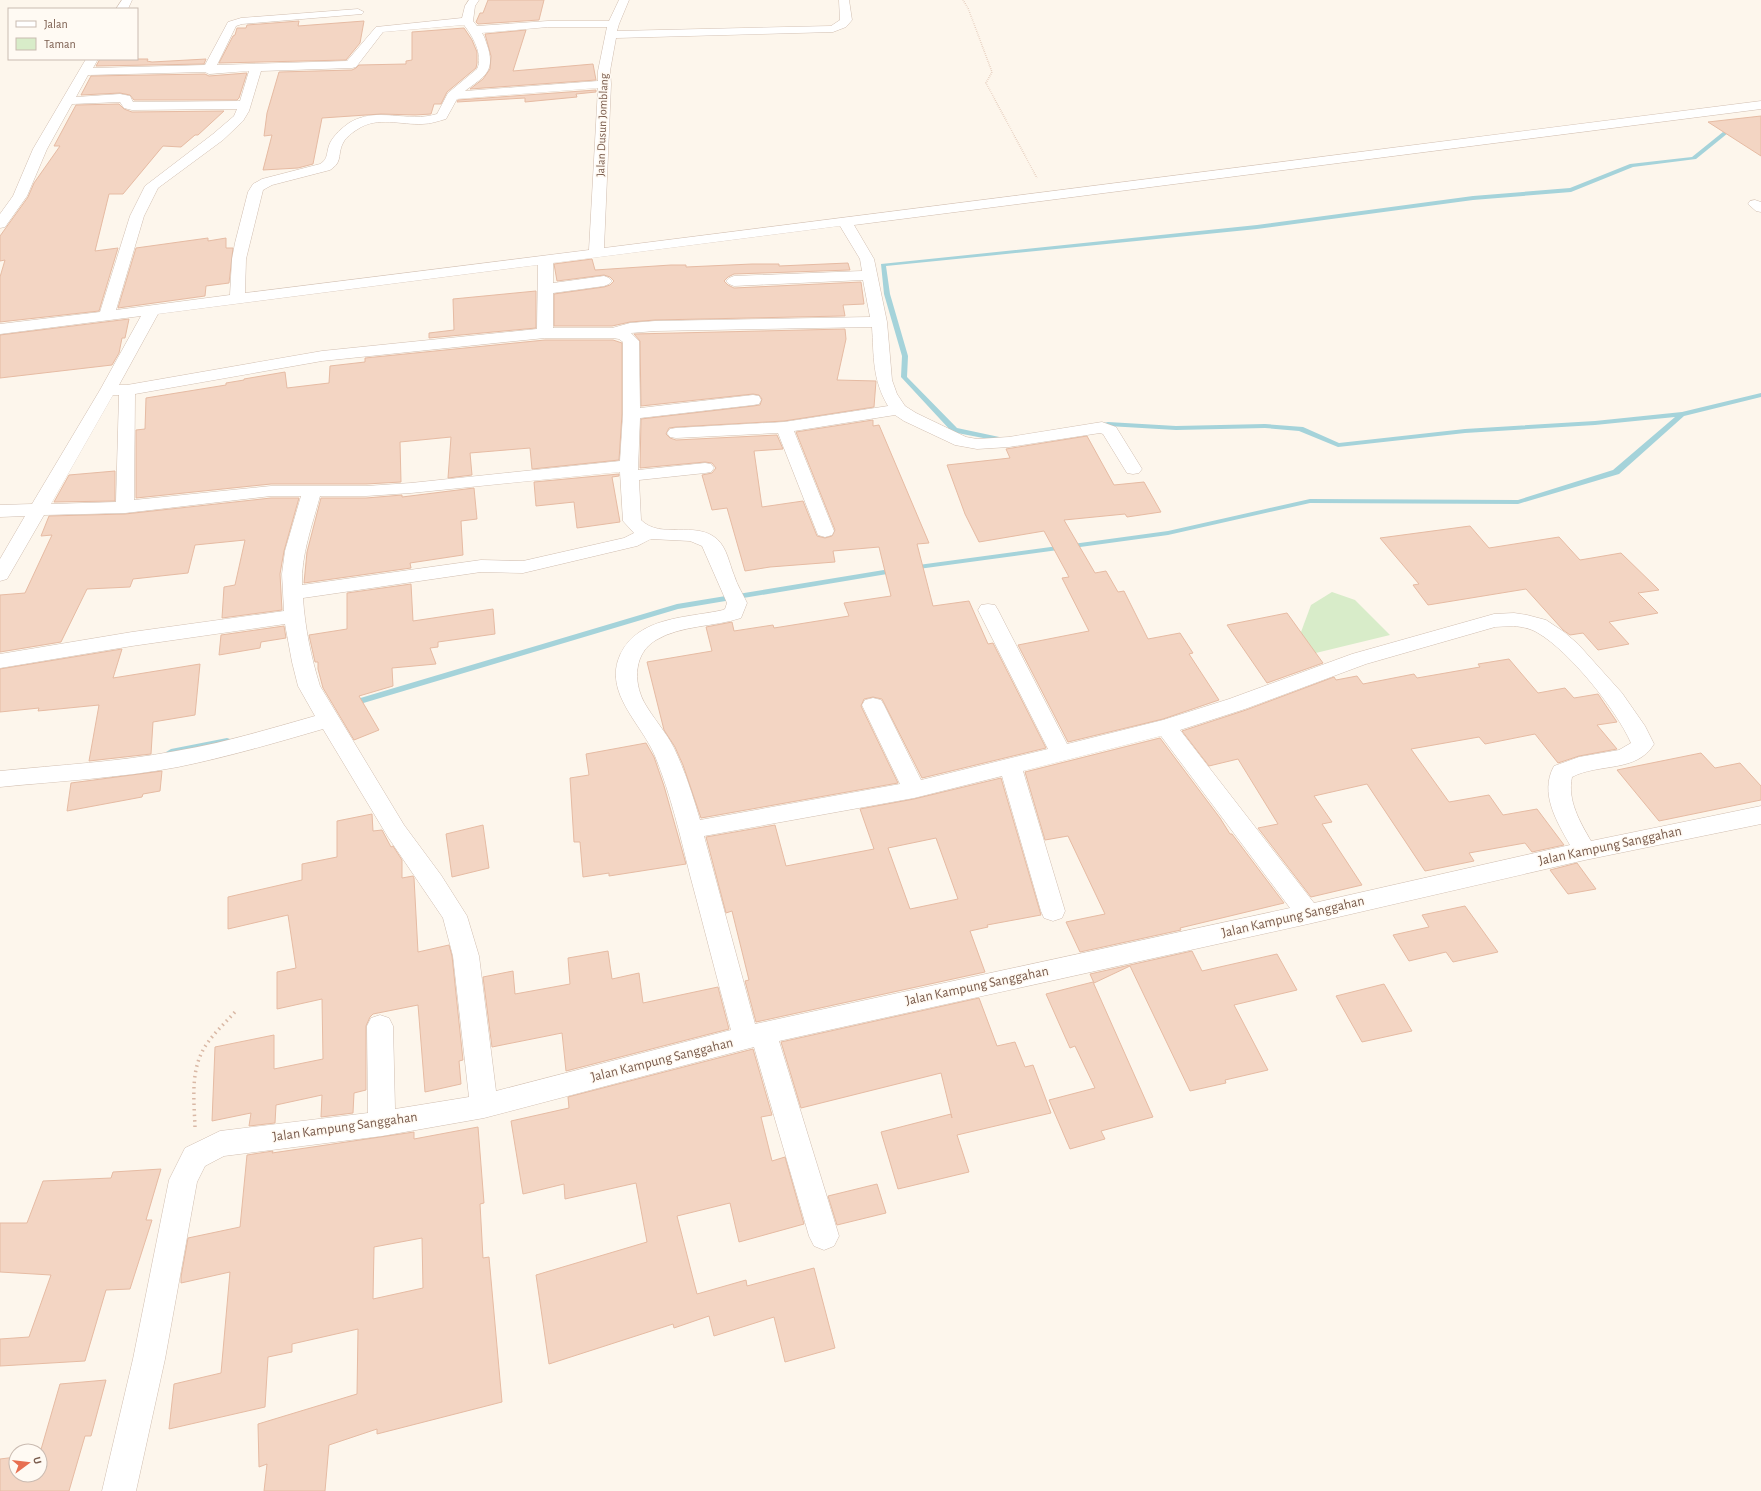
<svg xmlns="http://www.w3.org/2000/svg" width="1761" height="1491" font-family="'Alegreya Sans',sans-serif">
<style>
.green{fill:#d8ecc9}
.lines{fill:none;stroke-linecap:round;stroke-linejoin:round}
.stream{fill:#a5d3da;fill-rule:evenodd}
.building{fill:#f3d5c3;stroke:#e6bba3;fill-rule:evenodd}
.minor-casing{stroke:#d1beb0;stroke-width:1}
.path-far1{stroke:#d9b8a5;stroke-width:1.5;stroke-dasharray:0.5 1.5;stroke-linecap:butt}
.path{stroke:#d9b8a5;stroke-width:3.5;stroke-dasharray:1.5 4;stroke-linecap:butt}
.minor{fill:#fff;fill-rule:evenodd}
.labels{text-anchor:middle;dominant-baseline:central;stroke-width:3;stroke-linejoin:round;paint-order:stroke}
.far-street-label{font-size:12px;fill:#7a5c4d;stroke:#fffaf3}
.street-label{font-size:14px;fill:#7a5c4d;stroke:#fffaf3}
</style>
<rect width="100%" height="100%" fill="#fdf6ec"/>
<polygon class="green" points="1332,592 1355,600 1390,635 1291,659 1311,605"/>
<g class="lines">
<g class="stream">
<polygon points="1723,132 1728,133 1696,159 1633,167 1571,192 1473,200 1257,229 886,266 890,294 908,356 907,377 957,428 1004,438 1008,440 1004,442 952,432 901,377 902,356 884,294 881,264 1257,225 1473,196 1570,188 1630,164 1692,157"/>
<polygon points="1761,393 1761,397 1684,416 1619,474 1518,504 1310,503 1168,535 911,570 907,568 911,566 1168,531 1310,499 1518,500 1613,470 1675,417 1595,425 1465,433 1338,447 1299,431 1265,428 1176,430 1108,426 1094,427 1094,425 1108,422 1176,426 1265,424 1303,427 1339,443 1465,429 1595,421 1682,412"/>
<polygon points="896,568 900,570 899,572 678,609 350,707 346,704 347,702 677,604"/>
<polygon points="227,738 230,739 231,741 230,743 171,755 166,752 171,749"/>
</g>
</g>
<g class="building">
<polygon points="488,0 544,0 539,20 478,24 476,22 480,13 483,13"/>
<polygon points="299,21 298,26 364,21 360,43 346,60 219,63 233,36 235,35 237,28 246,28 247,25"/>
<polygon points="464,28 472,40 477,52 477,63 476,68 447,92 441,104 434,104 431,114 415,115 381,114 322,118 313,164 298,168 263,170 272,135 264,136 267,113 279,72 352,70 356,68 359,65 406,64 406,61 412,60 412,32"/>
<polygon points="526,30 513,71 593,64 596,80 470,89 483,79 490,69 491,56 485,34"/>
<polygon points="100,59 148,59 147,61 152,62 206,59 204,64 96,66"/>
<polygon points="247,73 239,98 237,100 134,100 130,95 120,93 81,95 91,76 205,74 209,76"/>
<polygon points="596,90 596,92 576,94 577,97 525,102 525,98 457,102 458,100"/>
<polygon points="119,104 124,109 132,112 224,111 198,135 195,135 181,147 163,146 123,194 109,194 95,251 118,248 99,311 0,322 0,277 5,260 0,261 0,236 28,197 34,183 60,146 54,146 76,105"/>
<polygon points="1761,116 1761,156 1708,122"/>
<polygon points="208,238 208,241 226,238 226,248 233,248 229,283 206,286 205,296 118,308 136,248"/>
<polygon points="592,259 595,270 671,265 686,265 686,267 752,264 779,264 779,266 848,263 850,270 734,274 728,277 724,281 728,285 734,288 861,282 864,304 843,305 845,316 843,316 655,320 630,322 612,326 554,326 554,294 604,287 610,285 614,281 610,277 604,275 557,281 554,264"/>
<polygon points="536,291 536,328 429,338 429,333 454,330 453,299"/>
<polygon points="129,319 125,338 122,338 119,353 112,365 0,378 0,335"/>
<polygon points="845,329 846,339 837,380 876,381 874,407 784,421 676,427 669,428 666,434 670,438 676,440 777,435 783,449 754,451 762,507 803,501 817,536 825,538 832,536 835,530 796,432 873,420 873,426 879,425 929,543 917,544 933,606 969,601 988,644 993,643 1046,748 922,778 882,699 873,697 864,699 861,706 898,783 701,818 683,765 675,747 664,730 647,662 712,651 706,627 732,622 734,631 773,625 774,628 849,616 844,603 891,596 879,547 833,551 835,562 770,567 745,571 727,508 712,510 702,475 712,473 716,468 712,463 705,462 640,468 641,419 753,406 760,405 762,399 759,395 753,394 641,406 640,341 634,334"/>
<polygon points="545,340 613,340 622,343 622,414 619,460 532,469 530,448 470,453 472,475 448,478 451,437 400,442 401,482 366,484 271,484 136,498 136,430 145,429 146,398 226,385 226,383 244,380 244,379 285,372 287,388 329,383 330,366 365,362 365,358"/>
<polygon points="1087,436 1114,485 1144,482 1161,512 1127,517 1125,514 1064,520 1095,573 1106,571 1118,592 1124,591 1148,639 1180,633 1193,653 1189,654 1219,700 1163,719 1068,742 1018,645 1089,631 1062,578 1069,577 1044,531 979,542 965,514 947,465 1010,458 1006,449"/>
<polygon points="115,471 115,501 54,502 69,475"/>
<polygon points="619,474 619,476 612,477 620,522 577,528 574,502 536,506 534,482"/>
<polygon points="474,488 477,519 461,521 463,555 410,563 411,568 304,583 307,552 321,498 366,498 402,495 402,497"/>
<polygon points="271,498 299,498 284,551 280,574 282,610 222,618 224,587 235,585 245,540 195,545 188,573 133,579 130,587 87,589 61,642 0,652 0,595 25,593 52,535 41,536 49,516 125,514"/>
<polygon points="1470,526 1489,548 1559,537 1580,560 1621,553 1659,590 1638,593 1658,613 1609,622 1629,644 1598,650 1583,633 1570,635 1563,630 1526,589 1428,605 1413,585 1419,584 1380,538"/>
<polygon points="411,584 413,621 493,609 495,634 438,642 438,647 430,648 436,664 392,668 393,686 359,696 379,730 354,740 323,688 318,669 318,662 315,662 309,635 347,629 347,593"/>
<polygon points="1287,613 1323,663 1267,683 1227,625"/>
<polygon points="284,626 286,638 261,642 260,648 219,655 221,635"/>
<polygon points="122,649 113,678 200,664 195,715 153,722 151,754 89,761 99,705 38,711 39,708 0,712 0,669"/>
<polygon points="1509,659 1538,693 1565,688 1574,698 1598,694 1617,722 1597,725 1617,749 1579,756 1558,763 1535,734 1485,744 1479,737 1411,749 1449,802 1489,795 1503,815 1537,809 1564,845 1532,852 1525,843 1469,853 1474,861 1425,871 1367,784 1314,796 1332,822 1322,824 1362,885 1311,897 1258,828 1278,824 1238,759 1209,766 1182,731 1246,710 1334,677 1336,680 1357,676 1363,684 1414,674 1417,678 1480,667 1478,664"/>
<polygon points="1160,738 1220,818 1230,834 1232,834 1284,903 1180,928 1181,930 1080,952 1066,922 1105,914 1068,836 1045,840 1025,772"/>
<polygon points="646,743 654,757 664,786 686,864 609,876 609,873 583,877 580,842 574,842 570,778 589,775 586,754"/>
<polygon points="1701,753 1715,768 1740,763 1761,786 1761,800 1659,821 1617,770"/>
<polygon points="162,771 160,791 143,794 142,797 67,811 71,783"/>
<path d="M1001,778L1041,915L987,925L988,927L970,931L985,972L756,1022L745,981L749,980L732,911L726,913L706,837L775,825L786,866L874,849L860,809L914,799ZM936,838L958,899L910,909L888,848Z"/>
<polygon points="372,814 373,831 382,830 391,847 393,846 402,860 402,878 413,876 414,878 418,952 449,945 452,956 463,1060 459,1061 461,1084 425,1092 418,1005 373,1014 370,1017 366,1026 366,1090 354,1093 353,1113 321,1117 322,1095 276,1105 275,1123 249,1126 251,1113 212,1121 215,1047 274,1035 274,1069 323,1059 322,999 277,1009 277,972 296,968 288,915 228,929 228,897 302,880 302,864 337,857 337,821"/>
<polygon points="483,825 489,868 452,877 446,834"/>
<polygon points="1577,863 1596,889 1568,894 1550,870"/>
<polygon points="1465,906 1498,952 1453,962 1446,952 1409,961 1393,935 1429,927 1422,915"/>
<polygon points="608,951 612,979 639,973 643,1003 718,987 729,1029 566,1071 562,1033 492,1047 483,977 513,971 515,994 570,984 568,958"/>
<polygon points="1192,951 1202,971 1277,954 1297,990 1234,1005 1268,1070 1225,1080 1226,1083 1190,1091 1130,966 1094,983 1090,974"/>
<polygon points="1093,982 1153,1117 1101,1131 1105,1139 1070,1149 1049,1100 1095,1088 1075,1046 1070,1048 1046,994"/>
<polygon points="1384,984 1412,1031 1362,1042 1336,996"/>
<polygon points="979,998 997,1046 1015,1042 1025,1067 1033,1065 1051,1113 957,1135 969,1172 898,1189 881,1132 951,1114 952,1118 941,1073 801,1108 781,1042"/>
<polygon points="753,1049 772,1115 761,1117 772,1161 785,1157 804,1224 739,1242 730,1203 677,1216 697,1294 746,1280 747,1286 814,1268 835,1348 785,1362 774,1317 714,1336 709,1316 674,1328 673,1324 549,1364 536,1275 647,1242 636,1183 565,1199 564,1184 523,1194 511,1121 569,1108 568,1097"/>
<path d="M478,1127L484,1203L480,1204L483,1258L489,1257L502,1402L377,1434V1429L329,1445L325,1491H264L267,1464L259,1467L258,1424L357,1394L358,1329L292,1344V1352L268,1357L265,1407L169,1429L174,1384L221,1373L230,1272L181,1283V1277L188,1238L240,1227L247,1155L273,1151L272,1153L414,1132V1139ZM422,1238L423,1288L373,1299L374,1247Z"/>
<polygon points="161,1169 146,1220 152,1220 130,1289 106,1290 85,1361 0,1366 0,1339 29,1337 51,1275 0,1272 0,1223 27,1223 43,1181 111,1178 113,1172"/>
<polygon points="877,1184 886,1213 837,1225 828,1196"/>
<polygon points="106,1380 91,1436 85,1436 69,1491 0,1491 0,1459 16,1457 16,1475 40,1475 40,1453 60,1384"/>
</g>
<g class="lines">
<defs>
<g id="minor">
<polygon points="122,0 132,0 128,9 116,9"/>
<path d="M469,0H479L475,6L473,21L477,26L548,21H609L619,0H629L619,24L617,31L831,26L840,20L839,0H849L852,20L846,27L833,32L616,38L610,71L611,84L604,248L1761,101V109L854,225L874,259L887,322L892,380L897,394L905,406L916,413L966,437L977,439L1009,437L1102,422L1116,427L1142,469L1139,473L1133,474L1127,473L1103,434L1100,433L1009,447L977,449L955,445L904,421L895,415L794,431L834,531L832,535L825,537L818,535L778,433L676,438L670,437L667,433L670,429L676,428L784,422L888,406C872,379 874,356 872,327L655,331L631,333L639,341L640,408L753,395L759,396L761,400L759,404L753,405L640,418L638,470L705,463L711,464L714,468L711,472L705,473L639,480L641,520C661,540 695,520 717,539C727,548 729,563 734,575C737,585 743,594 747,603L741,618C714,627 681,625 656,640C634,653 633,681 644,702C653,718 666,732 674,748C685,771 693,796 700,820L900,784L862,705L865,700L873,698L881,700L884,705L921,780L1048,749L978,610L981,605L988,604L995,605L998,610L1067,744L1163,720L1229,699L1352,654L1494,614L1514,613L1527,615L1546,620L1564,632L1578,644L1622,693L1645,726L1654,744C1637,773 1598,763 1572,777C1567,800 1580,822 1591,841L1761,806V824L1585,860L1308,924L779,1041L839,1236L834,1246L824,1250L814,1246L809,1236L754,1047L484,1118L382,1136L224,1156L205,1166L197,1182L165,1359L136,1491H102L133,1359L169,1180L185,1148L220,1131L368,1113L367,1026L371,1018L380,1015L389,1018L393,1026L395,1109L469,1097L453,956L443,918L388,837L323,729C275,743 227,757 178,767C120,778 59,781 0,787V771C59,765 118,762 176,751C223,743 269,729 315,716L298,686L292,662L285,624L132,646L0,668V654L132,632L284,611L282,574L285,551L301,496H271L125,513L44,515L7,579L0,581V559L25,516L0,517V505L32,504L100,390L141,316L0,334V324L100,312L130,216L145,186L213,134L234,116L237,109L132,110L124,108L120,102L72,104L47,149L27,196L5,227L0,228V214L13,196L33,149L86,59H98L93,68L205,65L228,22L241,18L358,9L364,12L362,14L242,24L236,26L217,65L347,61L376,27L462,18L465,6ZM464,25C472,35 484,55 477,69L448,93L437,114C408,123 376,106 349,123C342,128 334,135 330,143C326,151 329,159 320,164L262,179L253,184L248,192L235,243L232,259L230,295L116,310L144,216L158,188L223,140L243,121L249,111L261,71L352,68L356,67L383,32ZM548,27H607L598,71V81L465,91C483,77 495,73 488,48C486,43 485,37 482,33ZM249,71L240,101L133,102L130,96L120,94L76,97L88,75L205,72L209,74ZM598,88L589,250L245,293L246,259L263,190L272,185L330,170C343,162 337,155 343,143C346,137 353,132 358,129C377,116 402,125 422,124C431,124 438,121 446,119L457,99ZM840,226L860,259L862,271L734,276L729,278L726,281L729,284L734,286L863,280L870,317L655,321L630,323L612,328H553V293L604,286L609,284L612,281L609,278L604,276L553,283V263ZM538,265L537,329L322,351L127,385H119L158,314ZM545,338H613L619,339L623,342V414L620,461L411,483L366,486H271L134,500L135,394L322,361ZM113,395H119L116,502L51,504ZM620,472L623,521L634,533L624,538L523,561L481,560L302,585C301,555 312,526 320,496H366L411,493ZM651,539L690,541L702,546L727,603L725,609L723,610C688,618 638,616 620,655C603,693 642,724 655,756C671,795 680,835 690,875C704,927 717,979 731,1030L496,1091L479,956L467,916L441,875L404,825L320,686C311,657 305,628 303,598L481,572L523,573L637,546ZM1514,626C1522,627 1530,628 1538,633C1569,651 1616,709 1631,743L1619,750L1579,757L1554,766C1539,793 1557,822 1570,845L1314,903L1180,730L1245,709L1366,664L1495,627ZM1161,736L1290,908L755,1024L704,836L914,798L1002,776L1041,911L1044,918L1053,921L1062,918L1065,911L1023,771Z"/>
<polygon points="1755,200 1761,202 1761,212 1756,211 1748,204 1750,201"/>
</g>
</defs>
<use href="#minor" class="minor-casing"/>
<polyline class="path-far1" points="963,0 968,8 992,72 986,83 1037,178"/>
<path class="path" d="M195,1127C194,1099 190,1069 206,1045C214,1033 225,1023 235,1012"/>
<use href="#minor" class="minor"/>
</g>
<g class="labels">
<g class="far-street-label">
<text transform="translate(602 125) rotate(-88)">Jalan Dusun Jomblang</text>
</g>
<g class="street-label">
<text transform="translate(1610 846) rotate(-12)">Jalan Kampung Sanggahan</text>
<text transform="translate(1293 917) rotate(-13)">Jalan Kampung Sanggahan</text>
<text transform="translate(977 986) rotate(-12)">Jalan Kampung Sanggahan</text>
<text transform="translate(662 1060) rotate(-14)">Jalan Kampung Sanggahan</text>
<text transform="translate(345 1127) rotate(-8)">Jalan Kampung Sanggahan</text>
</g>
</g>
<rect x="8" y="8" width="130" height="52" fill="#fffaf3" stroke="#cabbb1"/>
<rect x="16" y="21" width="20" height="6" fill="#ffffff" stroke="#cabbb1"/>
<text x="44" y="28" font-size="12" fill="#7a5c4d">Jalan</text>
<rect x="16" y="38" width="20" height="12" fill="#d8ecc9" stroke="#cabbb1"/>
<text x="44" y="48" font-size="12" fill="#7a5c4d">Taman</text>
<g transform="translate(28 1463) rotate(75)"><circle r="19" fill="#fffaf3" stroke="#cabbb1"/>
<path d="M0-3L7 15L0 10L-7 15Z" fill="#e76f51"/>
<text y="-6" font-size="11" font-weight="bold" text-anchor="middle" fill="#7a5c4d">U</text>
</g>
</svg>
